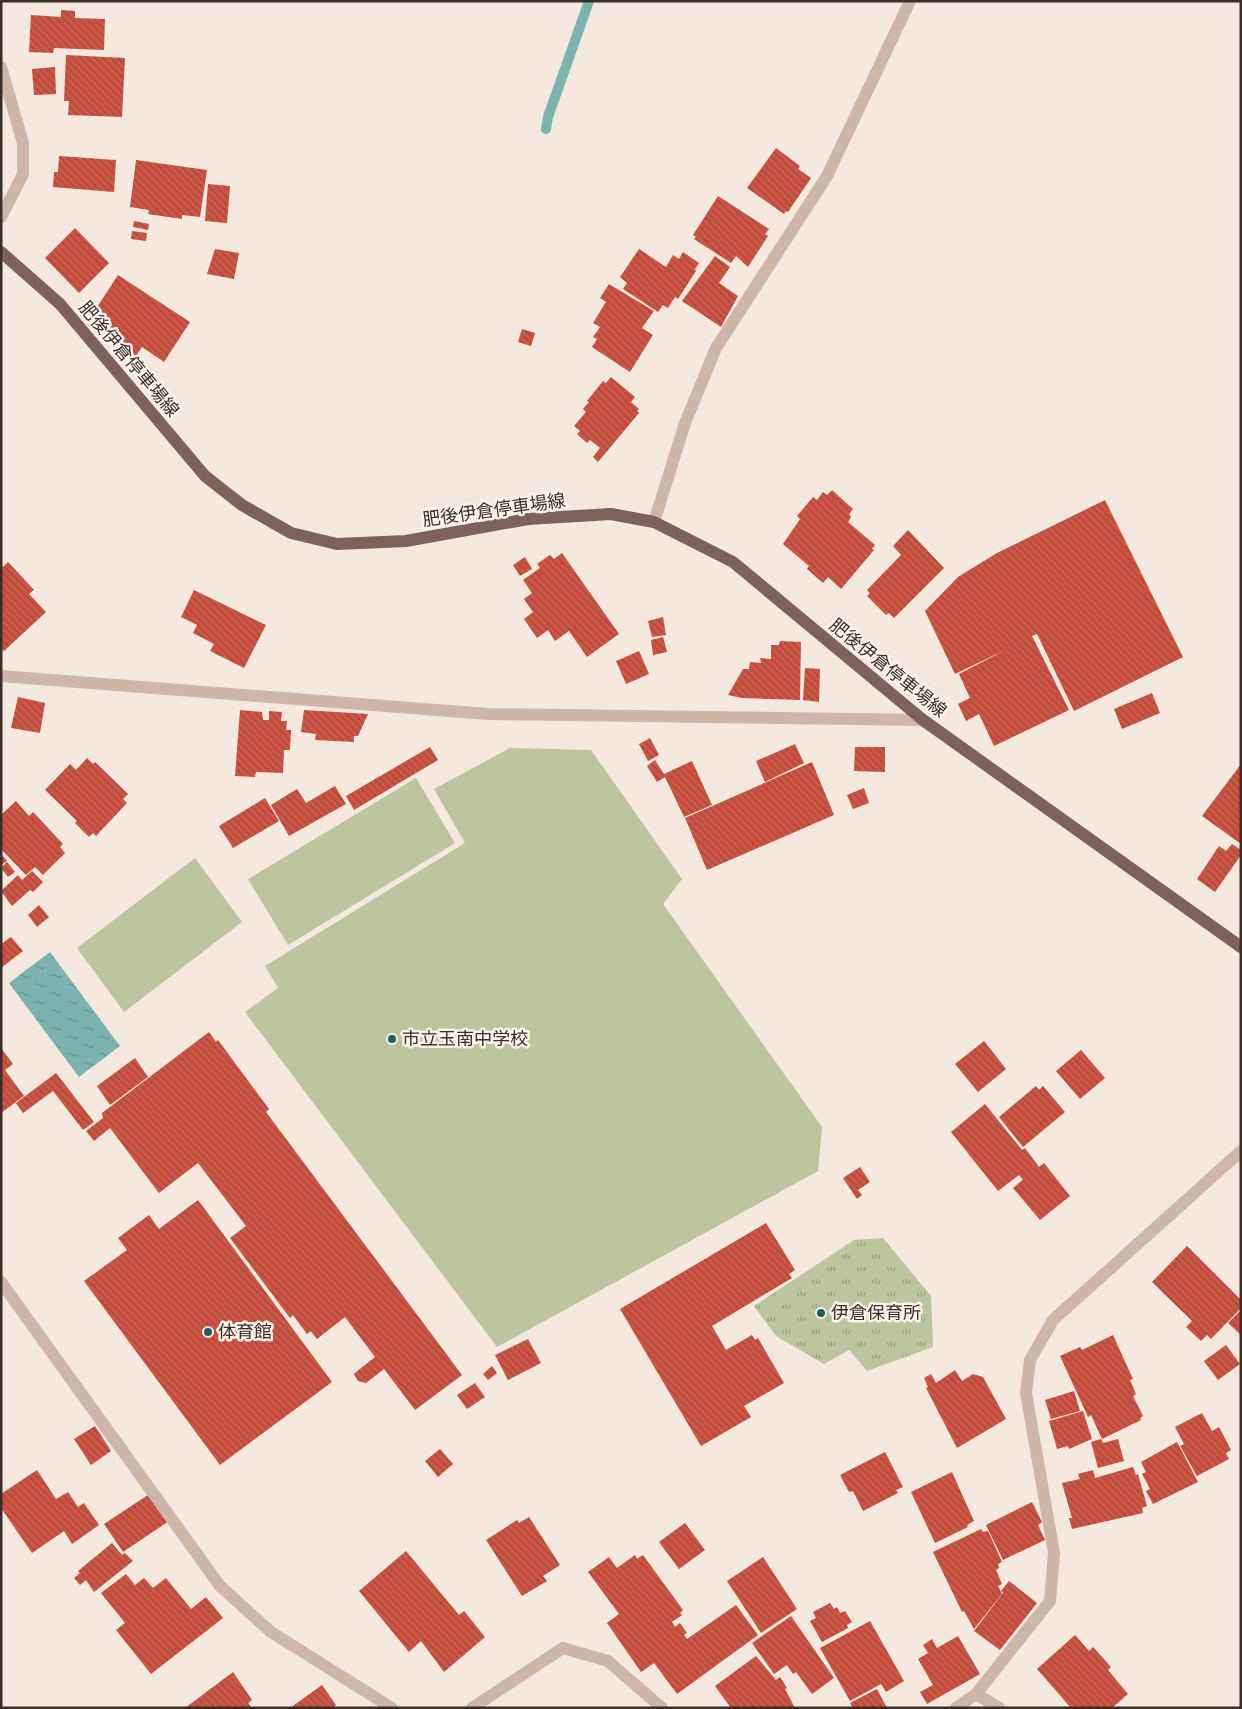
<svg xmlns="http://www.w3.org/2000/svg" width="1242" height="1709" font-family="Cabin,'Noto Sans JP',sans-serif">
<style>
.park{fill:url(#park-tufts)}
.garden{fill:#bcc59d}
.water{fill:url(#water-ripples)}
.lines{fill:none;stroke-linecap:round;stroke-linejoin:round}
.stream{stroke:#7bb4af;stroke-width:10}
.building{fill:url(#building-back-hatch)}
.minor{stroke:#ceb6a9;stroke-width:12}
.major{stroke:#7d615a;stroke-width:12}
.poi-dot{fill:#1c5f5c;stroke:#fbf2ec;stroke-width:2}
.labels{text-anchor:middle;dominant-baseline:central;stroke-width:5;stroke-linejoin:round;paint-order:stroke}
.street-label{font-size:18px;fill:#3b2d29;stroke:#fbf2ec}
.poi-label{font-size:18px;fill:#3b2d29;stroke:#fbf2ec;text-anchor:start}
</style>
<defs>
<pattern id="park-tufts" width="24" height="20" patternUnits="userSpaceOnUse" patternTransform="scale(1.25)"><rect width="24" height="20" fill="#bcc59d"/><path d="M3 7l-1-3M5 7V3M7 7l1-3M15 17l-1-3M17 17v-4M19 17l1-3" fill="none" stroke="#9aa080"/></pattern>
<pattern id="water-ripples" width="26" height="14" patternUnits="userSpaceOnUse" patternTransform="scale(1.25)"><rect width="26" height="14" fill="#7bb4af"/><path d="M2 4q2-2 4 0t4 0M15 11q2-2 4 0t4 0" fill="none" stroke="#66938e"/></pattern>
<pattern id="building-back-hatch" width="6" height="6" patternUnits="userSpaceOnUse" patternTransform="scale(1.25)"><rect width="6" height="6" fill="#cd5544"/><path d="M-1 5l2 2M0 0l6 6M5-1l2 2" fill="none" stroke="#a84739"/></pattern>
</defs>
<rect width="100%" height="100%" fill="#f4e8df"/>
<polygon class="park" points="883,1238 931,1296 933,1347 867,1371 849,1350 824,1364 776,1336 754,1306 854,1240"/>
<g class="garden">
<polygon points="510,748 591,750 682,879 663,904 822,1127 818,1171 497,1347 245,1012 278,988 265,966 465,843 434,789"/>
<polygon points="416,778 455,843 288,945 248,879"/>
<polygon points="195,858 242,922 124,1012 77,948"/>
</g>
<polygon class="water" points="50,952 120,1046 79,1077 9,983"/>
<g class="lines">
<polyline class="stream" points="546,129 548,117 589,1"/>
</g>
<g class="building">
<polygon points="61,10 75,11 75,18 105,19 104,50 54,48 53,53 29,52 31,15 61,17"/>
<polygon points="66,55 125,58 122,117 68,115 69,101 64,101"/>
<polygon points="55,67 56,94 34,95 32,69"/>
<polygon points="776,148 800,166 798,169 811,178 788,212 786,211 784,214 747,188"/>
<polygon points="59,156 116,160 114,192 53,187 54,172 58,172"/>
<polygon points="136,160 207,170 200,217 182,215 182,219 148,214 149,210 130,207"/>
<polygon points="208,184 230,186 227,223 205,221"/>
<polygon points="718,196 769,229 765,234 768,236 748,267 736,256 731,263 694,239 696,237 693,235"/>
<polygon points="134,221 149,224 148,230 133,227"/>
<polygon points="75,228 109,263 79,293 45,258"/>
<polygon points="132,231 147,233 146,241 131,239"/>
<polygon points="215,249 239,253 234,279 207,274"/>
<polygon points="639,249 666,267 673,255 679,259 683,252 699,263 695,269 696,271 678,299 675,297 668,308 663,305 658,312 623,289 627,283 620,277"/>
<polygon points="715,256 730,267 719,283 738,296 721,327 682,301"/>
<polygon points="118,275 190,322 164,362 142,347 136,356 116,344 121,334 92,315"/>
<polygon points="609,284 654,311 642,328 653,335 630,372 592,347 597,339 593,337 600,327 593,323 606,302 600,298"/>
<polygon points="522,329 535,333 531,346 518,342"/>
<polygon points="611,377 635,397 631,402 639,409 637,411 639,413 598,462 593,457 600,448 590,440 587,443 577,434 580,431 574,426 586,412 583,409 589,402 587,401 603,381 606,383"/>
<polygon points="832,490 853,509 849,514 851,517 848,522 875,545 872,549 874,550 841,589 828,577 823,583 807,569 809,566 783,544 800,519 797,516 813,497 817,500 823,492 827,495"/>
<polygon points="1105,500 1183,657 1074,711 1037,634 1032,636 1069,710 994,746 979,714 966,721 958,704 970,698 959,674 1005,650 955,674 925,611 958,577 997,553"/>
<polygon points="908,530 944,568 894,618 889,613 886,615 867,596 870,593 867,590 901,555 893,546"/>
<polygon points="562,553 619,634 587,657 569,631 555,641 548,630 537,638 524,619 533,612 524,599 532,593 523,580 540,568 537,564 550,555 554,559"/>
<polygon points="525,557 532,569 520,576 513,565"/>
<polygon points="8,562 34,590 29,594 46,612 4,651 1,648 1,565 3,567"/>
<polygon points="194,590 266,625 244,668 210,651 214,644 193,633 197,625 181,617"/>
<polygon points="663,617 666,635 652,637 648,621"/>
<polygon points="663,637 667,652 653,655 651,640"/>
<polygon points="780,641 801,642 800,700 742,698 728,695 743,669 749,669 750,662 761,663 760,658 771,659 771,645 779,645"/>
<polygon points="639,651 649,674 626,684 616,661"/>
<polygon points="805,668 820,669 819,702 803,700"/>
<polygon points="1152,693 1160,713 1122,729 1114,709"/>
<polygon points="18,697 45,703 40,733 11,728"/>
<polygon points="240,710 262,712 263,720 269,720 269,711 282,712 281,721 287,721 286,730 291,730 290,750 284,750 283,773 256,772 255,777 235,776"/>
<polygon points="304,710 368,714 358,736 354,736 354,742 315,740 316,734 301,732"/>
<polygon points="650,738 659,755 648,761 639,744"/>
<polygon points="795,744 804,763 765,782 756,761"/>
<polygon points="430,747 438,760 354,810 346,796"/>
<polygon points="855,747 885,747 885,772 854,771"/>
<polygon points="87,758 93,764 95,762 128,794 123,799 127,803 96,836 93,833 89,837 75,823 77,821 45,790 70,764 76,770"/>
<polygon points="655,760 664,774 692,761 712,805 684,817 665,777 657,782 647,766"/>
<polygon points="812,762 834,815 707,870 685,818"/>
<polygon points="1241,764 1241,844 1202,816"/>
<polygon points="335,786 346,804 289,836 271,805 297,789 306,803"/>
<polygon points="864,788 869,803 853,809 847,795"/>
<polygon points="265,798 279,821 233,848 219,826"/>
<polygon points="16,801 29,816 33,812 63,844 60,847 65,853 43,875 35,867 26,875 1,849 1,815"/>
<polygon points="1232,844 1241,850 1241,855 1215,892 1197,879 1219,846 1226,851"/>
<polygon points="1,854 7,861 1,865"/>
<polygon points="7,862 15,872 8,877 1,868"/>
<polygon points="32,871 43,882 33,892 30,890 12,906 1,891 18,875 22,880"/>
<polygon points="39,905 49,917 37,927 28,915"/>
<polygon points="11,937 23,951 1,968 1,944"/>
<polygon points="209,1032 216,1042 218,1040 269,1109 266,1112 462,1375 415,1410 384,1369 366,1383 358,1381 354,1374 356,1372 375,1357 345,1317 317,1339 311,1331 307,1334 293,1315 290,1318 230,1238 246,1226 198,1163 159,1193 110,1128 94,1141 86,1131 103,1118 102,1113"/>
<polygon points="984,1041 1006,1069 978,1092 955,1064"/>
<polygon points="1,1048 13,1064 5,1070 24,1096 1,1113"/>
<polygon points="1081,1050 1105,1078 1080,1099 1056,1071"/>
<polygon points="135,1058 148,1077 110,1105 97,1086"/>
<polygon points="56,1073 94,1122 83,1130 53,1091 23,1113 16,1103"/>
<polygon points="1036,1086 1039,1090 1043,1086 1065,1112 1023,1147 999,1117"/>
<polygon points="985,1104 1022,1150 1025,1148 1039,1167 1044,1163 1070,1196 1040,1220 1013,1188 1037,1168 1023,1180 1019,1175 998,1191 951,1132"/>
<polygon points="860,1167 870,1182 858,1190 862,1195 857,1199 843,1178"/>
<polygon points="198,1200 332,1382 220,1465 84,1281 127,1250 118,1238 149,1215 159,1229"/>
<polygon points="766,1223 795,1270 789,1274 792,1278 712,1326 726,1350 752,1335 755,1340 758,1338 784,1383 744,1406 751,1417 701,1446 620,1309"/>
<polygon points="1187,1246 1241,1300 1241,1308 1211,1339 1207,1335 1201,1341 1186,1327 1192,1321 1152,1282"/>
<polygon points="1241,1310 1241,1335 1228,1323"/>
<polygon points="1113,1335 1133,1379 1130,1380 1136,1394 1133,1396 1143,1416 1140,1418 1141,1420 1102,1439 1091,1415 1088,1417 1060,1356 1080,1347 1082,1350"/>
<polygon points="528,1339 541,1363 508,1380 495,1355"/>
<polygon points="1226,1345 1240,1364 1218,1380 1204,1361"/>
<polygon points="492,1366 497,1373 488,1380 483,1374"/>
<polygon points="955,1370 962,1381 973,1374 983,1377 1006,1419 957,1448 926,1388 928,1387 924,1378 931,1374 936,1383"/>
<polygon points="475,1383 485,1397 467,1409 457,1395"/>
<polygon points="1074,1391 1080,1411 1051,1419 1045,1400"/>
<polygon points="1083,1411 1092,1439 1069,1449 1068,1446 1057,1449 1049,1421"/>
<polygon points="1202,1413 1212,1431 1219,1427 1231,1450 1226,1453 1229,1459 1197,1476 1180,1446 1184,1444 1175,1427"/>
<polygon points="95,1426 111,1451 91,1465 74,1439"/>
<polygon points="1101,1439 1103,1443 1118,1439 1124,1461 1098,1468 1091,1442"/>
<polygon points="1177,1442 1198,1482 1153,1504 1146,1491 1150,1489 1142,1474 1146,1472 1141,1462"/>
<polygon points="440,1449 453,1464 438,1477 425,1461"/>
<polygon points="885,1452 903,1487 896,1490 898,1493 863,1511 853,1491 849,1492 840,1475"/>
<polygon points="1133,1467 1136,1475 1138,1474 1147,1506 1142,1508 1143,1513 1072,1529 1069,1518 1072,1518 1062,1483 1080,1479 1078,1474 1093,1470 1095,1478"/>
<polygon points="37,1470 56,1499 68,1492 78,1507 84,1503 99,1525 72,1544 64,1531 32,1553 1,1508 1,1494"/>
<polygon points="952,1472 974,1521 967,1525 968,1527 935,1543 911,1492"/>
<polygon points="151,1493 169,1521 123,1552 104,1524"/>
<polygon points="1032,1502 1042,1522 1038,1525 1045,1540 1003,1560 986,1525"/>
<polygon points="529,1517 560,1565 543,1576 547,1581 522,1596 486,1540 517,1520 519,1523"/>
<polygon points="685,1523 705,1550 679,1569 659,1542"/>
<polygon points="981,1529 983,1532 988,1531 1002,1562 998,1564 999,1568 996,1570 1002,1584 998,1586 1002,1594 974,1629 964,1611 962,1612 933,1552"/>
<polygon points="112,1543 122,1555 125,1553 133,1561 94,1592 86,1580 80,1585 74,1578 80,1573 78,1571"/>
<polygon points="406,1551 459,1615 464,1611 485,1637 444,1672 421,1641 409,1652 359,1591"/>
<polygon points="635,1555 637,1559 643,1555 683,1610 680,1613 682,1615 672,1622 675,1627 680,1623 687,1633 684,1635 687,1639 736,1605 758,1635 677,1694 654,1663 641,1672 607,1623 619,1614 588,1572 609,1557 617,1568"/>
<polygon points="763,1557 797,1609 761,1633 727,1581"/>
<polygon points="126,1574 135,1585 144,1578 153,1588 166,1578 191,1609 206,1597 223,1618 151,1674 116,1630 125,1623 101,1593"/>
<polygon points="1009,1581 1037,1603 1000,1650 974,1631 1003,1593 1001,1591"/>
<polygon points="830,1603 834,1609 837,1607 840,1613 845,1611 852,1622 847,1625 848,1628 822,1642 810,1621 816,1618 813,1612"/>
<polygon points="791,1616 834,1678 812,1694 796,1672 793,1674 787,1665 774,1674 752,1643"/>
<polygon points="870,1621 904,1681 886,1692 881,1684 850,1701 820,1648"/>
<polygon points="1075,1635 1089,1651 1093,1647 1111,1667 1108,1670 1128,1694 1112,1708 1071,1708 1037,1669"/>
<polygon points="958,1636 980,1674 927,1704 920,1692 933,1685 918,1659 928,1653 923,1645 932,1639 937,1648"/>
<polygon points="756,1656 776,1680 780,1677 787,1688 785,1689 795,1708 731,1708 715,1686"/>
<polygon points="233,1672 252,1700 248,1703 252,1708 185,1708"/>
<polygon points="322,1685 336,1705 333,1708 290,1708"/>
<polygon points="877,1689 887,1708 853,1708 850,1703"/>
</g>
<g class="lines">
<g class="minor">
<polyline points="1,67 23,143 23,174 1,217"/>
<polyline points="654,522 685,423 716,348 827,176 910,1"/>
<polyline points="1,676 488,714 923,720"/>
<polyline points="1,1282 220,1586 271,1632 392,1708"/>
<polyline points="976,1694 999,1708"/>
<polyline points="472,1708 563,1648 608,1661 662,1708"/>
<polyline points="956,1708 976,1694 1050,1601 1054,1553 1026,1393 1030,1360 1053,1320 1241,1151"/>
</g>
<polyline class="major" points="1,252 60,304 205,476 242,505 291,533 337,544 406,541 528,519 611,514 654,522 733,562 923,720 1241,947"/>
</g>
<g class="poi-dot">
<circle cx="392" cy="1039" r="5"/>
<circle cx="821" cy="1313" r="5"/>
<circle cx="208" cy="1332" r="5"/>
</g>
<g class="labels">
<g class="street-label">
<text transform="translate(129 359) rotate(50)">肥後伊倉停車場線</text>
<text transform="translate(494 510) rotate(-8)">肥後伊倉停車場線</text>
<text transform="translate(888 668) rotate(39)">肥後伊倉停車場線</text>
</g>
<g class="poi-label">
<text x="402" y="1039">市立玉南中学校</text>
<text x="831" y="1313">伊倉保育所</text>
<text x="218" y="1332">体育館</text>
</g>
</g>
<rect width="1242" height="1709" fill="none" stroke="#3b2d29" stroke-width="5"/>
</svg>
